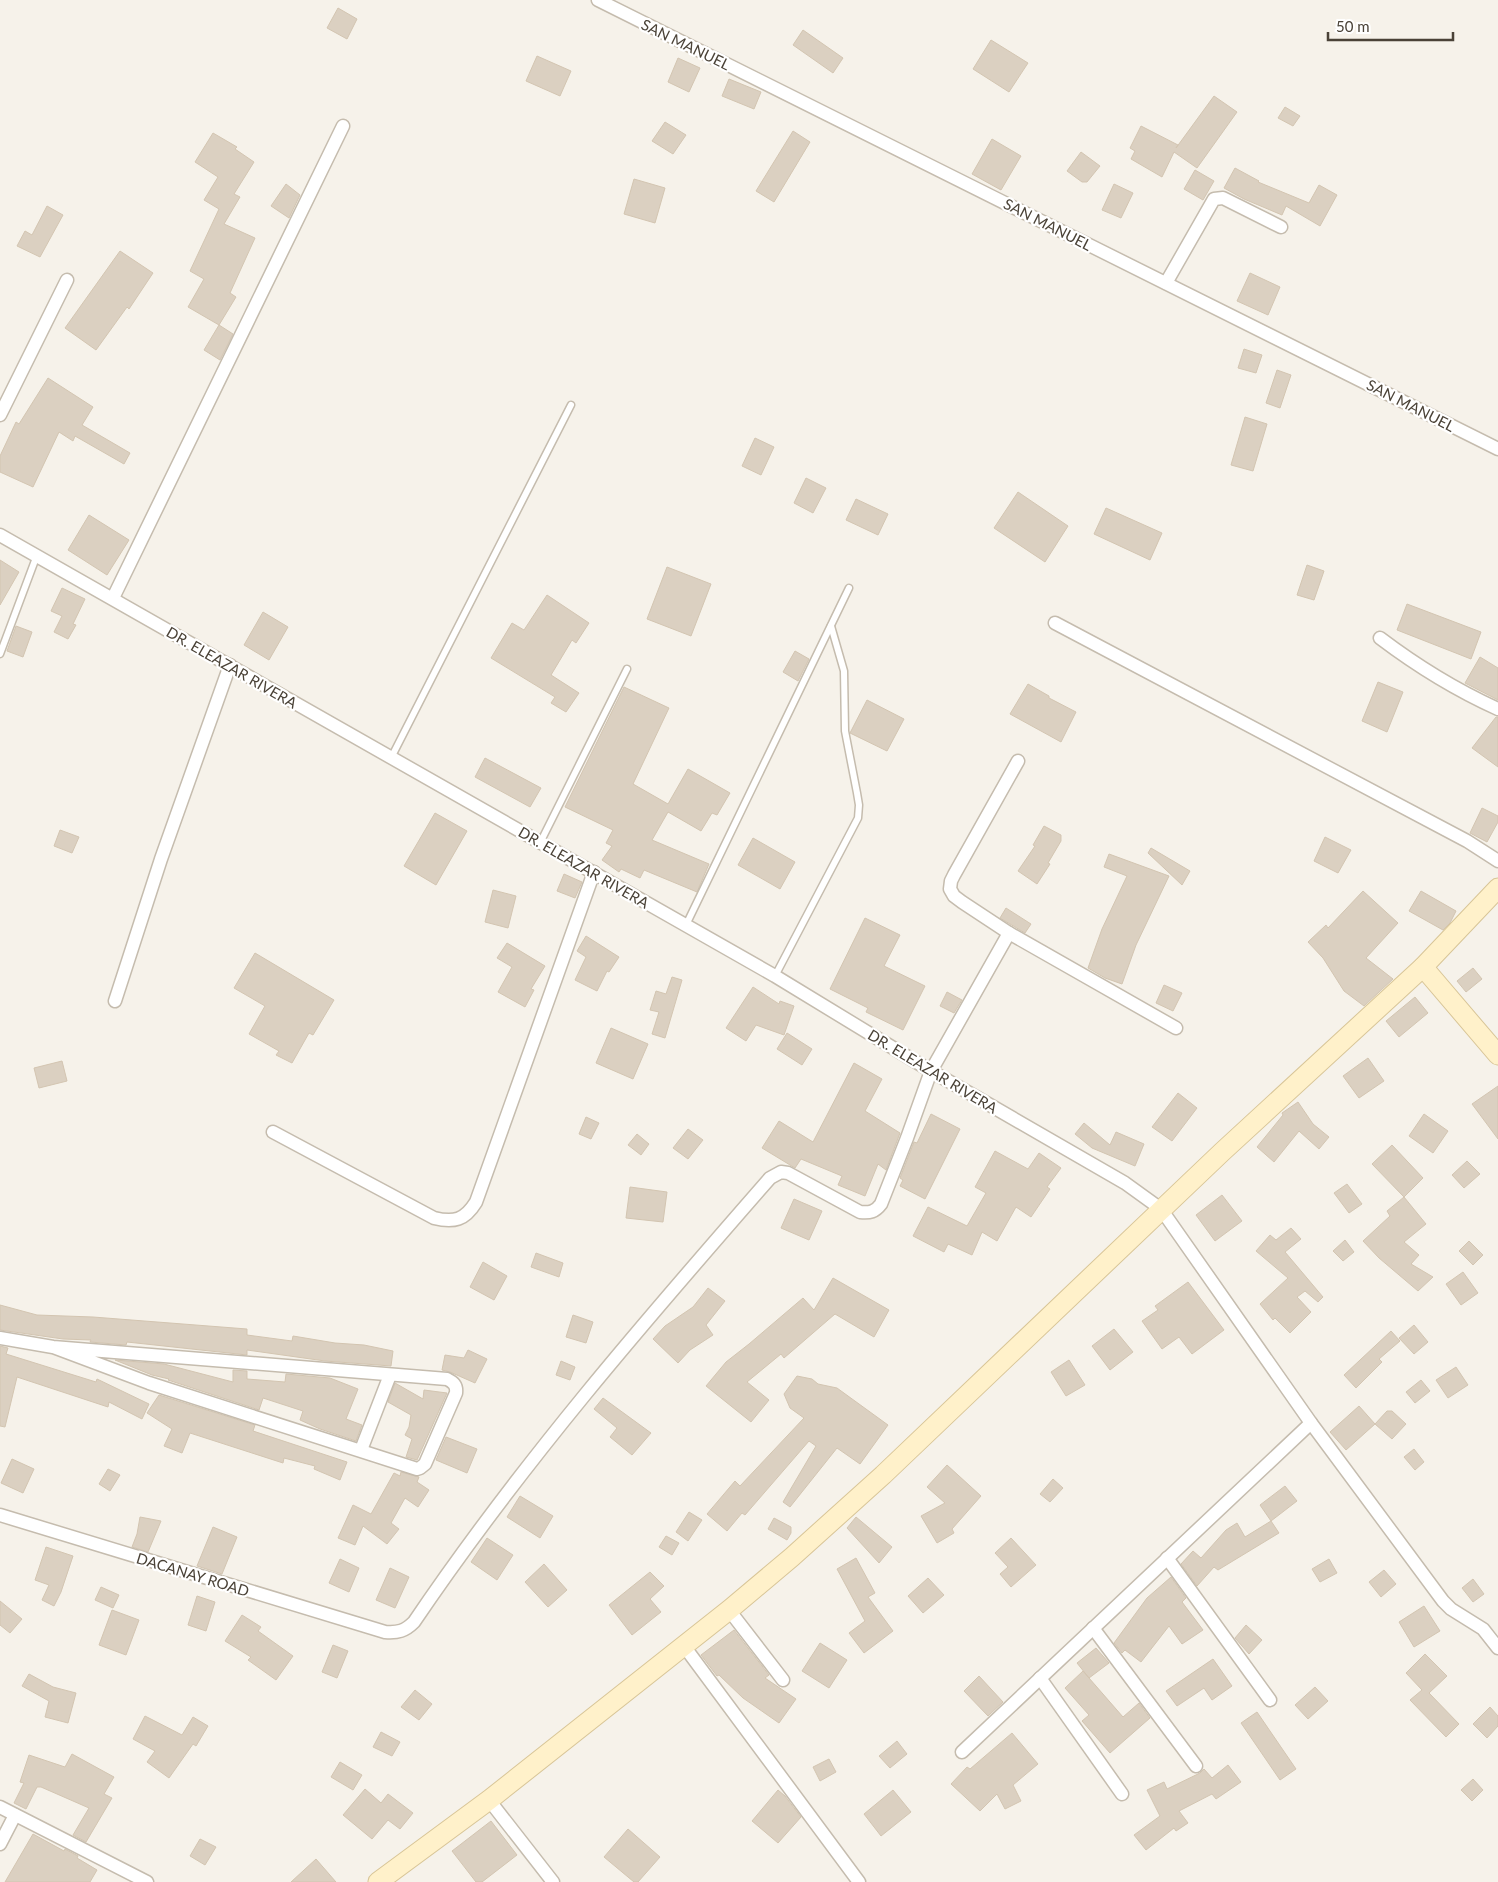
<svg xmlns="http://www.w3.org/2000/svg" width="1498" height="1882" font-family="Lato,sans-serif">
<style>
.building{fill:#dbd0c1;stroke:#d3c5b1}
.lines{fill:none;stroke-linecap:round;stroke-linejoin:round}
.lane-casing{stroke:#c5bcae;stroke-width:9}
.street-casing{stroke:#c5bcae;stroke-width:15}
.secondary-casing{stroke:#d8c597;stroke-width:21}
.lane{stroke:#fff;stroke-width:6}
.street{stroke:#fff;stroke-width:12}
.secondary{stroke:#fff1ca;stroke-width:19}
.labels{text-anchor:middle;dominant-baseline:central;stroke-width:4.5;stroke-linejoin:round;paint-order:stroke}
.street-label{font-size:15px;fill:#4a4237;stroke:#fff}
</style>
<rect width="100%" height="100%" fill="#f6f2ea"/>
<g class="building">
<polygon points="338,8 357,19 347,39 327,28"/>
<polygon points="803,30 843,58 833,73 793,45"/>
<polygon points="991,40 1028,63 1009,92 973,69"/>
<polygon points="537,56 571,71 560,96 526,81"/>
<polygon points="678,58 700,68 689,92 668,82"/>
<polygon points="729,79 761,92 754,109 722,96"/>
<polygon points="1214,96 1237,112 1197,168 1174,152 1162,177 1131,159 1135,151 1130,148 1141,126 1178,145 1176,148"/>
<polygon points="1285,107 1300,116 1293,126 1278,118"/>
<polygon points="665,122 686,135 673,154 652,141"/>
<polygon points="793,131 810,142 774,202 756,191"/>
<polygon points="213,133 237,147 235,149 254,162 234,194 240,197 224,224 255,238 230,293 236,297 219,325 188,307 204,279 190,271 219,209 204,200 218,177 195,162"/>
<polygon points="992,139 1021,156 1001,190 972,174"/>
<polygon points="1081,152 1100,166 1087,182 1082,182 1067,171"/>
<polygon points="1235,168 1259,181 1258,182 1309,203 1319,185 1337,195 1320,226 1286,206 1282,215 1244,199 1224,188"/>
<polygon points="1195,170 1214,181 1203,200 1184,189"/>
<polygon points="634,179 665,188 655,223 624,214"/>
<polygon points="286,184 300,195 289,218 271,206"/>
<polygon points="1114,184 1133,193 1121,218 1102,210"/>
<polygon points="47,206 63,215 40,257 17,246 25,231 32,235"/>
<polygon points="120,251 153,273 129,309 127,307 96,350 65,328"/>
<polygon points="1250,273 1280,287 1268,315 1237,301"/>
<polygon points="219,325 233,334 220,360 204,350"/>
<polygon points="1244,349 1262,355 1256,373 1238,368"/>
<polygon points="1277,370 1291,375 1280,408 1266,403"/>
<polygon points="48,378 93,407 82,425 130,453 124,464 75,436 73,441 59,432 33,487 0,472 0,456 16,422 19,424"/>
<polygon points="1245,417 1267,424 1253,471 1231,465"/>
<polygon points="755,438 774,447 761,475 742,466"/>
<polygon points="806,478 826,488 813,513 794,503"/>
<polygon points="1018,492 1068,526 1045,562 994,528"/>
<polygon points="856,499 888,514 878,535 846,520"/>
<polygon points="1106,508 1162,533 1150,560 1094,534"/>
<polygon points="89,515 129,540 107,575 68,550"/>
<polygon points="0,560 19,572 0,605"/>
<polygon points="1307,565 1324,571 1314,600 1297,595"/>
<polygon points="667,567 711,584 691,636 647,619"/>
<polygon points="62,588 85,599 73,624 76,625 68,639 54,632 62,616 51,611"/>
<polygon points="547,595 589,623 576,643 572,640 551,675 579,693 566,712 551,703 555,697 491,658 512,623 524,630"/>
<polygon points="1407,604 1481,632 1471,659 1397,630"/>
<polygon points="263,612 288,627 269,660 244,645"/>
<polygon points="16,626 32,632 23,657 7,651"/>
<polygon points="795,651 809,659 798,681 783,672"/>
<polygon points="1480,657 1498,668 1498,700 1465,683"/>
<polygon points="1378,682 1403,692 1387,732 1362,721"/>
<polygon points="1028,684 1049,696 1049,698 1076,712 1061,742 1010,714"/>
<polygon points="624,687 669,708 633,784 668,804 688,769 730,793 717,815 712,813 701,831 668,812 652,840 709,864 697,892 644,870 640,878 621,869 619,872 602,860 612,846 606,843 613,830 565,807"/>
<polygon points="867,700 904,719 887,751 850,733"/>
<polygon points="1496,717 1498,717 1498,767 1472,748"/>
<polygon points="485,758 541,788 530,807 475,777"/>
<polygon points="1482,808 1498,816 1498,822 1487,842 1470,833"/>
<polygon points="435,813 467,831 436,885 404,866"/>
<polygon points="1044,826 1061,835 1061,841 1048,863 1050,864 1037,884 1018,871 1035,846 1033,845"/>
<polygon points="60,830 79,837 72,853 54,846"/>
<polygon points="1325,837 1351,850 1338,873 1314,861"/>
<polygon points="753,838 795,862 780,889 738,865"/>
<polygon points="1151,848 1190,871 1182,885 1148,853"/>
<polygon points="1109,854 1169,876 1136,945 1122,984 1105,978 1088,968 1102,929 1127,876 1104,867"/>
<polygon points="564,874 582,882 575,898 557,891"/>
<polygon points="493,890 516,896 508,928 485,922"/>
<polygon points="1363,891 1398,923 1366,958 1393,979 1364,1006 1344,991 1323,958 1308,942 1326,925 1328,928"/>
<polygon points="1421,891 1456,911 1450,923 1443,930 1409,911"/>
<polygon points="1006,908 1031,924 1025,933 1000,918"/>
<polygon points="865,918 900,935 884,966 925,986 903,1030 866,1012 868,1008 830,989"/>
<polygon points="586,936 619,957 609,972 607,971 597,991 575,980 586,957 577,951"/>
<polygon points="507,943 545,966 531,989 534,990 525,1007 498,992 512,967 497,958"/>
<polygon points="255,953 334,1000 313,1035 309,1033 292,1063 276,1055 279,1051 249,1034 265,1006 234,988"/>
<polygon points="1473,968 1482,979 1466,992 1457,981"/>
<polygon points="672,977 682,980 665,1038 652,1034 659,1012 650,1010 656,991 666,994"/>
<polygon points="1164,985 1182,993 1173,1011 1156,1003"/>
<polygon points="753,987 779,1004 780,1001 794,1006 784,1035 756,1025 746,1041 726,1028"/>
<polygon points="947,992 962,1000 954,1013 940,1006"/>
<polygon points="1415,997 1428,1013 1399,1037 1386,1021"/>
<polygon points="611,1028 648,1044 633,1079 596,1063"/>
<polygon points="787,1033 812,1049 802,1065 777,1049"/>
<polygon points="1368,1058 1384,1081 1359,1098 1343,1076"/>
<polygon points="62,1061 67,1081 39,1088 34,1068"/>
<polygon points="854,1063 882,1079 865,1111 900,1133 886,1170 878,1164 865,1196 838,1185 842,1176 801,1159 795,1168 762,1148 779,1121 813,1142"/>
<polygon points="1498,1086 1498,1139 1472,1104"/>
<polygon points="1178,1093 1197,1108 1172,1141 1152,1127"/>
<polygon points="1298,1102 1313,1124 1329,1137 1319,1149 1299,1131 1274,1162 1257,1147 1283,1115 1282,1113"/>
<polygon points="931,1114 960,1129 925,1199 900,1186 903,1180 900,1178 914,1142 917,1143"/>
<polygon points="1424,1114 1448,1131 1433,1153 1409,1136"/>
<polygon points="586,1117 599,1123 591,1139 579,1134"/>
<polygon points="1084,1123 1110,1145 1116,1132 1144,1144 1135,1166 1092,1148 1075,1134"/>
<polygon points="688,1129 703,1140 688,1159 673,1148"/>
<polygon points="637,1134 649,1144 641,1155 628,1145"/>
<polygon points="1392,1145 1423,1178 1404,1197 1372,1164"/>
<polygon points="995,1151 1028,1169 1039,1153 1061,1168 1047,1187 1050,1189 1031,1217 1016,1207 997,1241 982,1232 972,1255 948,1244 944,1252 913,1236 928,1207 967,1226 986,1193 975,1187"/>
<polygon points="1467,1161 1480,1174 1464,1188 1452,1175"/>
<polygon points="1347,1184 1362,1204 1349,1213 1334,1193"/>
<polygon points="630,1187 667,1192 663,1222 626,1218"/>
<polygon points="1222,1195 1242,1221 1215,1241 1196,1215"/>
<polygon points="1404,1197 1426,1224 1404,1242 1419,1255 1411,1264 1433,1277 1418,1291 1379,1258 1363,1241 1390,1216 1387,1211"/>
<polygon points="794,1199 822,1211 809,1240 781,1228"/>
<polygon points="1291,1228 1301,1239 1285,1252 1323,1297 1318,1302 1305,1291 1297,1297 1311,1312 1290,1333 1275,1318 1273,1320 1260,1304 1288,1278 1256,1251 1270,1235 1276,1240"/>
<polygon points="1345,1240 1354,1252 1343,1261 1333,1251"/>
<polygon points="1469,1241 1483,1255 1473,1265 1459,1251"/>
<polygon points="536,1253 563,1263 559,1277 531,1267"/>
<polygon points="483,1262 507,1276 494,1300 470,1287"/>
<polygon points="1463,1272 1478,1293 1461,1305 1446,1284"/>
<polygon points="833,1278 889,1310 874,1337 835,1314 784,1358 781,1354 747,1382 769,1400 751,1422 706,1386 726,1362 749,1344 803,1298 814,1310"/>
<polygon points="1188,1282 1224,1330 1192,1354 1179,1337 1162,1349 1142,1321 1158,1310 1155,1306"/>
<polygon points="708,1288 725,1301 706,1325 713,1335 690,1350 678,1363 653,1339 665,1326 693,1307"/>
<polygon points="0,1305 37,1315 93,1317 247,1329 247,1335 292,1341 293,1336 335,1343 364,1345 393,1351 391,1366 325,1361 247,1350 247,1355 127,1342 126,1345 90,1342 91,1340 63,1339 0,1330"/>
<polygon points="573,1315 593,1322 586,1343 566,1337"/>
<polygon points="1414,1325 1428,1342 1414,1354 1399,1338"/>
<polygon points="1114,1329 1133,1352 1110,1370 1092,1346"/>
<polygon points="1391,1331 1400,1341 1379,1359 1382,1362 1356,1388 1344,1375"/>
<polygon points="0,1346 8,1348 6,1354 96,1382 97,1379 149,1404 142,1419 109,1402 108,1407 17,1377 5,1427 0,1426"/>
<polygon points="468,1350 487,1359 475,1383 450,1372 442,1370 445,1355 464,1358"/>
<polygon points="115,1360 164,1364 233,1382 233,1370 247,1371 247,1379 285,1382 286,1374 330,1378 358,1389 346,1419 362,1425 356,1441 320,1429 300,1420 303,1411 263,1398 259,1410 168,1380 169,1379 152,1375"/>
<polygon points="1069,1360 1085,1385 1066,1396 1051,1372"/>
<polygon points="561,1361 575,1367 570,1380 556,1375"/>
<polygon points="1456,1367 1468,1385 1448,1398 1436,1380"/>
<polygon points="797,1376 812,1379 818,1384 837,1388 888,1425 860,1464 837,1448 790,1507 783,1502 816,1446 809,1441 745,1515 742,1513 727,1531 707,1514 735,1481 740,1486 804,1418 790,1408 784,1394"/>
<polygon points="1421,1380 1430,1391 1415,1403 1406,1392"/>
<polygon points="395,1383 423,1399 424,1390 447,1393 417,1460 406,1457 412,1439 405,1435 409,1427 411,1415 388,1402"/>
<polygon points="159,1395 255,1425 253,1431 347,1462 340,1480 314,1469 315,1466 284,1458 283,1463 190,1433 182,1453 164,1446 172,1429 147,1413"/>
<polygon points="603,1398 651,1433 632,1455 610,1437 617,1428 594,1409"/>
<polygon points="1359,1406 1375,1424 1346,1450 1330,1432"/>
<polygon points="1387,1411 1392,1411 1406,1424 1392,1439 1375,1424"/>
<polygon points="446,1437 477,1449 467,1473 436,1460"/>
<polygon points="1414,1449 1424,1462 1415,1470 1404,1457"/>
<polygon points="12,1459 34,1469 23,1493 1,1483"/>
<polygon points="947,1465 981,1496 952,1529 954,1533 937,1543 921,1516 945,1503 927,1487"/>
<polygon points="108,1469 120,1475 110,1491 99,1484"/>
<polygon points="401,1472 419,1477 417,1482 429,1490 418,1507 405,1498 391,1523 399,1529 387,1544 363,1526 355,1545 338,1538 353,1505 371,1514 394,1473 400,1476"/>
<polygon points="1053,1479 1063,1488 1050,1502 1040,1494"/>
<polygon points="1285,1486 1297,1501 1271,1521 1260,1505"/>
<polygon points="520,1496 553,1516 540,1538 507,1517"/>
<polygon points="689,1512 702,1520 688,1541 676,1532"/>
<polygon points="140,1517 161,1521 148,1552 132,1547 137,1534"/>
<polygon points="856,1517 892,1547 879,1563 847,1528"/>
<polygon points="774,1518 791,1527 791,1533 787,1540 768,1529"/>
<polygon points="1271,1521 1279,1533 1218,1570 1214,1567 1197,1586 1181,1564 1193,1551 1201,1558 1226,1530 1237,1523 1245,1537"/>
<polygon points="213,1527 237,1537 222,1574 197,1566"/>
<polygon points="666,1536 679,1543 672,1555 659,1547"/>
<polygon points="487,1538 513,1555 497,1580 471,1562"/>
<polygon points="1011,1538 1036,1565 1011,1587 1000,1574 1008,1567 995,1553"/>
<polygon points="46,1547 73,1556 61,1592 54,1606 42,1600 49,1585 35,1580"/>
<polygon points="856,1558 875,1593 868,1597 893,1631 864,1653 849,1633 865,1621 837,1569"/>
<polygon points="340,1559 359,1568 349,1592 329,1583"/>
<polygon points="1329,1559 1337,1573 1320,1582 1312,1569"/>
<polygon points="544,1564 567,1590 548,1607 525,1582"/>
<polygon points="390,1568 409,1577 395,1608 376,1600"/>
<polygon points="1384,1570 1396,1584 1381,1597 1369,1582"/>
<polygon points="650,1572 664,1586 650,1599 661,1612 632,1635 609,1605"/>
<polygon points="1171,1577 1186,1598 1182,1602 1203,1630 1182,1644 1169,1626 1141,1662 1125,1650 1122,1653 1114,1643 1147,1598"/>
<polygon points="928,1578 944,1595 923,1613 908,1596"/>
<polygon points="1473,1579 1484,1594 1473,1602 1462,1588"/>
<polygon points="101,1587 119,1595 113,1608 95,1600"/>
<polygon points="197,1596 215,1602 206,1631 188,1625"/>
<polygon points="0,1601 22,1619 10,1633 0,1625"/>
<polygon points="1424,1606 1440,1631 1414,1647 1399,1622"/>
<polygon points="112,1610 139,1620 126,1655 99,1645"/>
<polygon points="242,1615 261,1627 258,1631 293,1656 276,1680 248,1660 251,1657 225,1641"/>
<polygon points="1246,1625 1262,1640 1249,1654 1235,1638"/>
<polygon points="734,1630 769,1675 765,1678 796,1699 779,1723 743,1698 719,1675 717,1676 701,1655"/>
<polygon points="820,1643 847,1660 829,1688 802,1671"/>
<polygon points="333,1645 348,1651 337,1678 322,1672"/>
<polygon points="1096,1648 1109,1663 1089,1678 1123,1717 1139,1703 1150,1718 1110,1753 1082,1721 1089,1715 1065,1688 1083,1671 1089,1678 1077,1663"/>
<polygon points="1425,1654 1447,1676 1429,1693 1459,1724 1446,1737 1410,1700 1422,1690 1406,1673"/>
<polygon points="1213,1659 1232,1686 1212,1700 1204,1688 1177,1706 1166,1691"/>
<polygon points="29,1674 53,1687 76,1693 68,1723 45,1717 49,1701 22,1686"/>
<polygon points="979,1676 1003,1702 988,1716 964,1691"/>
<polygon points="1315,1687 1328,1701 1308,1719 1295,1705"/>
<polygon points="415,1690 432,1704 419,1720 401,1707"/>
<polygon points="1490,1707 1498,1716 1498,1726 1487,1738 1473,1724"/>
<polygon points="1257,1712 1296,1769 1280,1780 1241,1723"/>
<polygon points="145,1716 182,1735 193,1717 208,1726 196,1746 193,1744 169,1778 147,1762 155,1751 133,1739"/>
<polygon points="381,1732 400,1742 392,1756 373,1747"/>
<polygon points="1012,1733 1038,1764 1013,1785 1021,1801 1005,1809 997,1794 980,1811 951,1784 967,1767 970,1769"/>
<polygon points="897,1741 907,1754 890,1768 879,1756"/>
<polygon points="72,1754 114,1777 104,1794 112,1798 86,1842 73,1835 89,1808 41,1787 37,1787 26,1809 14,1803 24,1783 20,1782 29,1755 65,1767"/>
<polygon points="829,1759 836,1772 820,1781 813,1767"/>
<polygon points="340,1762 362,1775 353,1790 331,1777"/>
<polygon points="1228,1765 1241,1782 1216,1799 1212,1794 1179,1811 1188,1823 1176,1831 1174,1828 1146,1850 1134,1835 1160,1816 1147,1790 1164,1782 1167,1789 1200,1773 1204,1769 1212,1778"/>
<polygon points="1473,1779 1483,1790 1472,1801 1461,1790"/>
<polygon points="365,1789 381,1803 388,1794 413,1813 400,1829 388,1820 372,1839 343,1815"/>
<polygon points="778,1790 785,1796 801,1817 778,1843 752,1821"/>
<polygon points="893,1790 911,1812 881,1836 864,1814"/>
<polygon points="491,1821 517,1855 482,1882 476,1882 452,1851"/>
<polygon points="628,1829 660,1857 638,1882 634,1882 604,1857"/>
<polygon points="33,1834 64,1851 65,1849 78,1856 77,1858 97,1870 90,1882 5,1882"/>
<polygon points="200,1839 216,1847 205,1865 190,1856"/>
<polygon points="316,1859 336,1882 291,1882"/>
</g>
<g class="lines">
<defs>
<g id="lane">
<polyline points="0,654 37,555"/>
<polyline points="391,758 571,405"/>
<polyline points="541,841 627,669"/>
<polyline points="686,925 849,588"/>
<polyline points="775,976 858,818 859,805 857,793 845,731 844,671 831,626"/>
</g>
<g id="street">
<polyline points="598,0 1498,449"/>
<polyline points="1166,283 1214,199 1223,198 1281,227"/>
<polyline points="0,415 67,280"/>
<polyline points="0,535 775,976 931,1071 1125,1183 1161,1209 1311,1423 1443,1601 1451,1609 1483,1629 1498,1648"/>
<polyline points="113,598 343,126"/>
<polyline points="1055,623 1467,841 1498,861"/>
<path d="M1380,638C1417,666 1456,690 1498,709"/>
<polyline points="1018,761 954,875 951,881 950,889 954,896 962,902 1009,933 1176,1028"/>
<polyline points="115,1001 161,859 230,665"/>
<path d="M273,1132L434,1218C454,1223 465,1220 476,1202L594,872"/>
<path d="M0,1338L53,1347L447,1379C453,1382 457,1385 456,1393L425,1464L420,1468L417,1469L149,1383L53,1347"/>
<polyline points="361,1450 390,1375"/>
<path d="M0,1515L385,1632C398,1633 405,1631 414,1622C521,1464 645,1321 770,1178L781,1172L788,1173L860,1212C870,1213 875,1212 881,1204L907,1138L931,1071L1009,933"/>
<polyline points="1167,1558 1270,1700"/>
<polyline points="729,1610 783,1680"/>
<polyline points="1093,1628 1196,1766"/>
<polyline points="684,1646 859,1882"/>
<polyline points="1040,1678 1122,1794"/>
<polyline points="962,1752 1311,1423"/>
<polyline points="489,1800 553,1882"/>
<polyline points="0,1807 147,1882"/>
<polyline points="0,1844 15,1815"/>
</g>
<g id="secondary">
<polyline points="1423,967 1498,1055"/>
<polyline points="378,1882 489,1800 729,1610 792,1557 883,1475 1222,1152 1423,967 1498,888"/>
</g>
</defs>
<use href="#lane" class="lane-casing"/>
<use href="#street" class="street-casing"/>
<use href="#secondary" class="secondary-casing"/>
<use href="#lane" class="lane"/>
<use href="#street" class="street"/>
<use href="#secondary" class="secondary"/>
</g>
<g class="labels">
<g class="street-label">
<text transform="translate(686 44) rotate(26)">SAN MANUEL</text>
<text transform="translate(1048 224) rotate(27)">SAN MANUEL</text>
<text transform="translate(1411 405) rotate(27)">SAN MANUEL</text>
<text transform="translate(232 667) rotate(30)">DR. ELEAZAR RIVERA</text>
<text transform="translate(584 867) rotate(30)">DR. ELEAZAR RIVERA</text>
<text transform="translate(933 1071) rotate(31)">DR. ELEAZAR RIVERA</text>
<text transform="translate(193 1574) rotate(17)">DACANAY ROAD</text>
</g>
</g>
<path d="M1328 32v8h125v-8" fill="none" stroke="#4a4237" stroke-width="2.5"/>
<text x="1336" y="32" font-size="15" fill="#4a4237" stroke="#ffffff" stroke-width="4" paint-order="stroke">50 m</text>
</svg>
